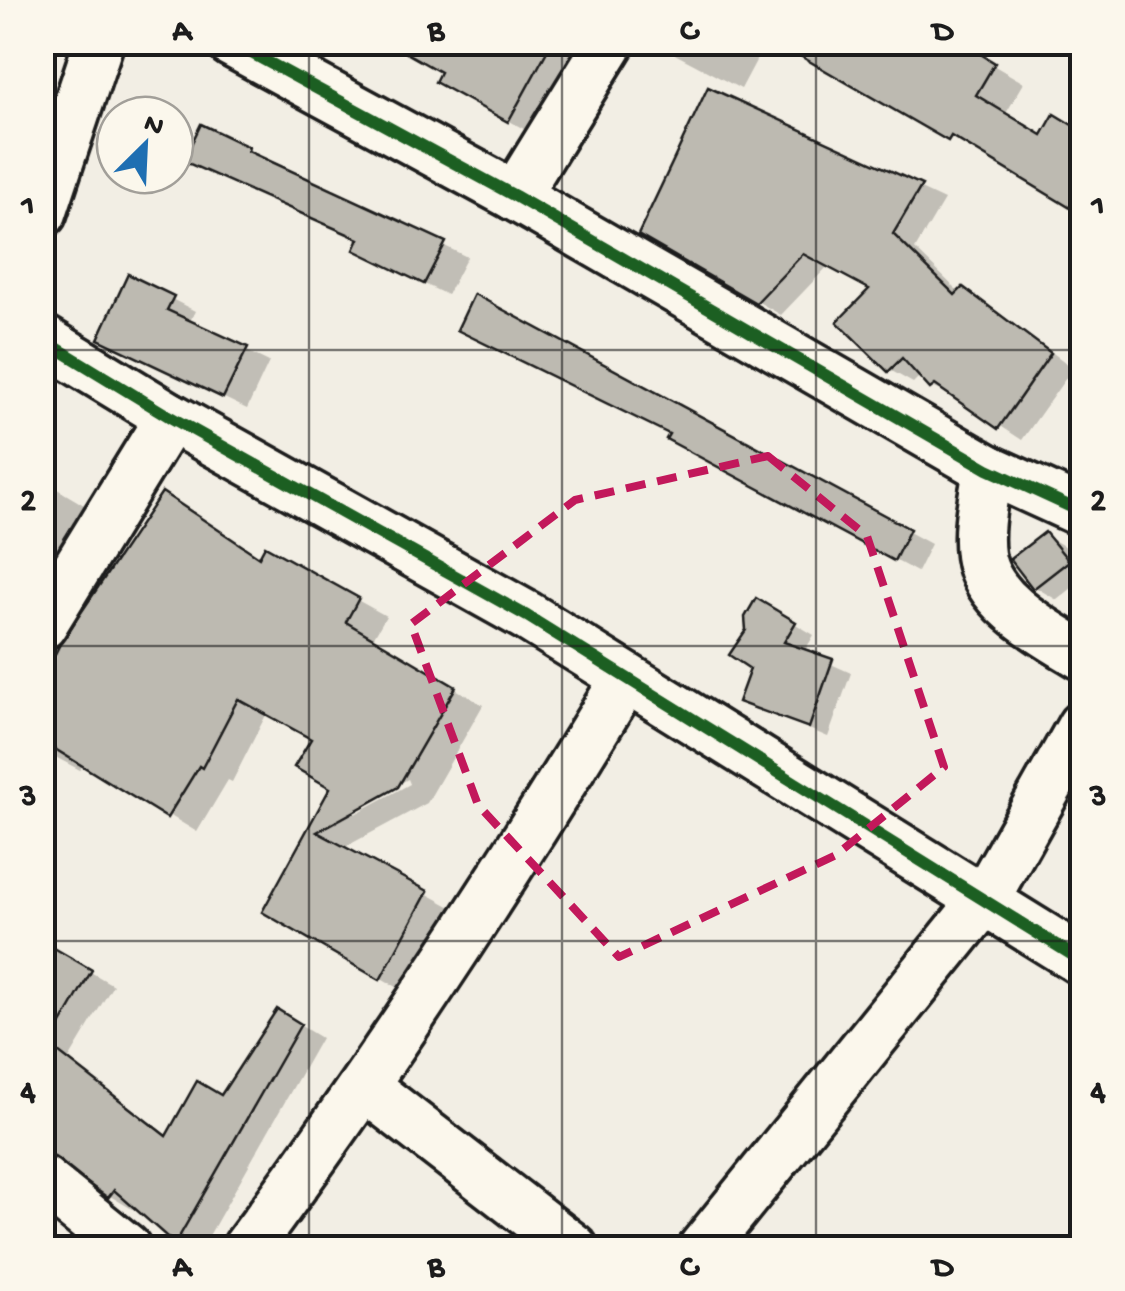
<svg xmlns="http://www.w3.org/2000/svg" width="1125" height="1291" font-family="'Gochi Hand',sans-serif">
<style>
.shadow{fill:#0003;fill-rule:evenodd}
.building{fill:#bdbab1;stroke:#1c1c1c;stroke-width:2.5}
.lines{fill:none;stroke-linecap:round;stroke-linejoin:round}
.minor-casing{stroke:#1c1c1c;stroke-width:55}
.minor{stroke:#fbf7ec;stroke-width:48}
.cycleway-casing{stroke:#fbf7ec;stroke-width:19}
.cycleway{stroke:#1b5e20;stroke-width:12}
.marked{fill:none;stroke:#c2185b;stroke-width:8;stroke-dasharray:20 12;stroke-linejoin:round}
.grid{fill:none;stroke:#1c1c1c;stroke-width:2.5;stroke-opacity:0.55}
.neatline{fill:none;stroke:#1c1c1c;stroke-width:4}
.grid-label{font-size:32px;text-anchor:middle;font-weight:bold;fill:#1c1c1c}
</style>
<rect width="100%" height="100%" fill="#f2eee4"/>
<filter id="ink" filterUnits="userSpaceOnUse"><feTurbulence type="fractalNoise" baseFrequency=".01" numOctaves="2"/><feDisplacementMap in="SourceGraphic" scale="20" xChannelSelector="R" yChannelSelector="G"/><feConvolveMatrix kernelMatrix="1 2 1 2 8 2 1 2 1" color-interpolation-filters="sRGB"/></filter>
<g filter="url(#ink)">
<g class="shadow">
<polygon points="391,42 593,42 540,138 438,81 443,72"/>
<polygon points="652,42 766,42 741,89"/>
<polygon points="781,42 953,42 1024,83 1005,115 1043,138 1055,118 1082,134 1082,212"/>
<polygon points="709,90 944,200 915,249 960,293 963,290 987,304 1073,368 1022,440 958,398 932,387 921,375 913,383 890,370 872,289 828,266 781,315 641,234"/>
<polygon points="248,149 467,257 447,295 379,262 361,241 186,160"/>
<polygon points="129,277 195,311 189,323 269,362 247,409 101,338"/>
<polygon points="476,297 931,544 917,572 692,451"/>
<polygon points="42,480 84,505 42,575"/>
<path d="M163,495L261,558L266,549L386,616L372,640L483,705L427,803L343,848L455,909L409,994L265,911L333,787L314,738L267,713L232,782L228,780L197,832L83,763L80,770L42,750V686ZM408,779L410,784L355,814V808Z"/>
<polygon points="1045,535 1067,548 1082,566 1082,580 1057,600 1035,587"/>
<polygon points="757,601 814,635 804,652 851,673 828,737 742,701 753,668 748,631"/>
<polygon points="42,944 113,985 69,1059 168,1136 221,1098 278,1012 321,1038 202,1248 177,1242 135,1205 132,1209 110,1196 42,1145"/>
</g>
<g class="building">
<polygon points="387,42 552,42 508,122 435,82 440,72"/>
<polygon points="776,42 961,42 995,63 976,95 1042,135 1054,114 1082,131 1082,215 951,136 948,141"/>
<polygon points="708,87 922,185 893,234 955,295 963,287 1051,353 998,429 935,385 930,389 902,358 888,372 837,322 869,289 803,254 756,303 638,235"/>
<polygon points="201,124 249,147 248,151 446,242 424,284 354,250 359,239 183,161"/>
<polygon points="128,274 174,296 167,310 248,347 223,398 98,339"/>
<polygon points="474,294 910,529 894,561 666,439 669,434 457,330"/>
<polygon points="162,492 259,557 265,546 359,598 346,622 456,687 398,787 317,832 428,891 380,980 262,912 330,788 294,767 311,739 238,699 202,768 199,766 167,818 42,741 42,680 60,644"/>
<polygon points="1045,532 1069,561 1033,589 1010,559"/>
<polygon points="756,598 796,622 784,642 833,659 809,728 738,702 750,669 729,655 746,630 745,617"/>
<polygon points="42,941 92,970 49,1045 166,1136 197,1081 221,1095 277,1009 301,1024 175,1244 114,1190 108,1198 42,1150"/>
</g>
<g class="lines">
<defs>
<g id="minor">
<polyline points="231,42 515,196 988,469 1082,512"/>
<polyline points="515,196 610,42"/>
<polyline points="42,213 99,42"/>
<polyline points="42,339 170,417 527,616 1082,961"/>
<path d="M988,469C984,496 976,527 980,555C986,602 1046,633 1082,655"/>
<polyline points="42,625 170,417"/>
<polyline points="365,1087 573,1248"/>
<polyline points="42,1180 126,1248"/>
<path d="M247,1248C383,1065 507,874 626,678"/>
<polyline points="703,1248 984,900 1082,726"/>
</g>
</defs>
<use href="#minor" class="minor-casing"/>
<use href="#minor" class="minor"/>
<defs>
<g id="cycleway">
<polyline points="231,42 515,196 988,469 1082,512"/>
<polyline points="42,339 170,417 527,616 1082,961"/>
</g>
</defs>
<use href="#cycleway" class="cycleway-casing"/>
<use href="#cycleway" class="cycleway"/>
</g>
</g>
<path class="marked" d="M768,456L867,536L944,767L836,855L619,957L478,805L411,624L575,500Z"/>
<path class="grid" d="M309,42V1248M562,42V1248M816,42V1248M42,350H1082M42,646H1082M42,941H1082"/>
<rect width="1125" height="1291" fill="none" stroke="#fbf7ec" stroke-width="110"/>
<g transform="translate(145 145) rotate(24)"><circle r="48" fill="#fbf7ec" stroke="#a29f99" stroke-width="2.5"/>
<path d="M0-8L18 38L0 25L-18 38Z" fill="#1f6fb2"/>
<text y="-15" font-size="28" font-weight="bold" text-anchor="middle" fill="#1c1c1c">N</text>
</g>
<rect x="55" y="55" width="1015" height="1181" class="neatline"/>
<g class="grid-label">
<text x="182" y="39">A</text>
<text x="436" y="39">B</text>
<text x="689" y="39">C</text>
<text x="943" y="39">D</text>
<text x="28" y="214">1</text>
<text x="1098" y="214">1</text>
<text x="28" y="509">2</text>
<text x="1098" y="509">2</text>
<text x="28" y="804">3</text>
<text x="1098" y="804">3</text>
<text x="28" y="1100">4</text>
<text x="1098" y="1100">4</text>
<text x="182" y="1275">A</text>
<text x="436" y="1275">B</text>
<text x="689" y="1275">C</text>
<text x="943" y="1275">D</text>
</g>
</svg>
